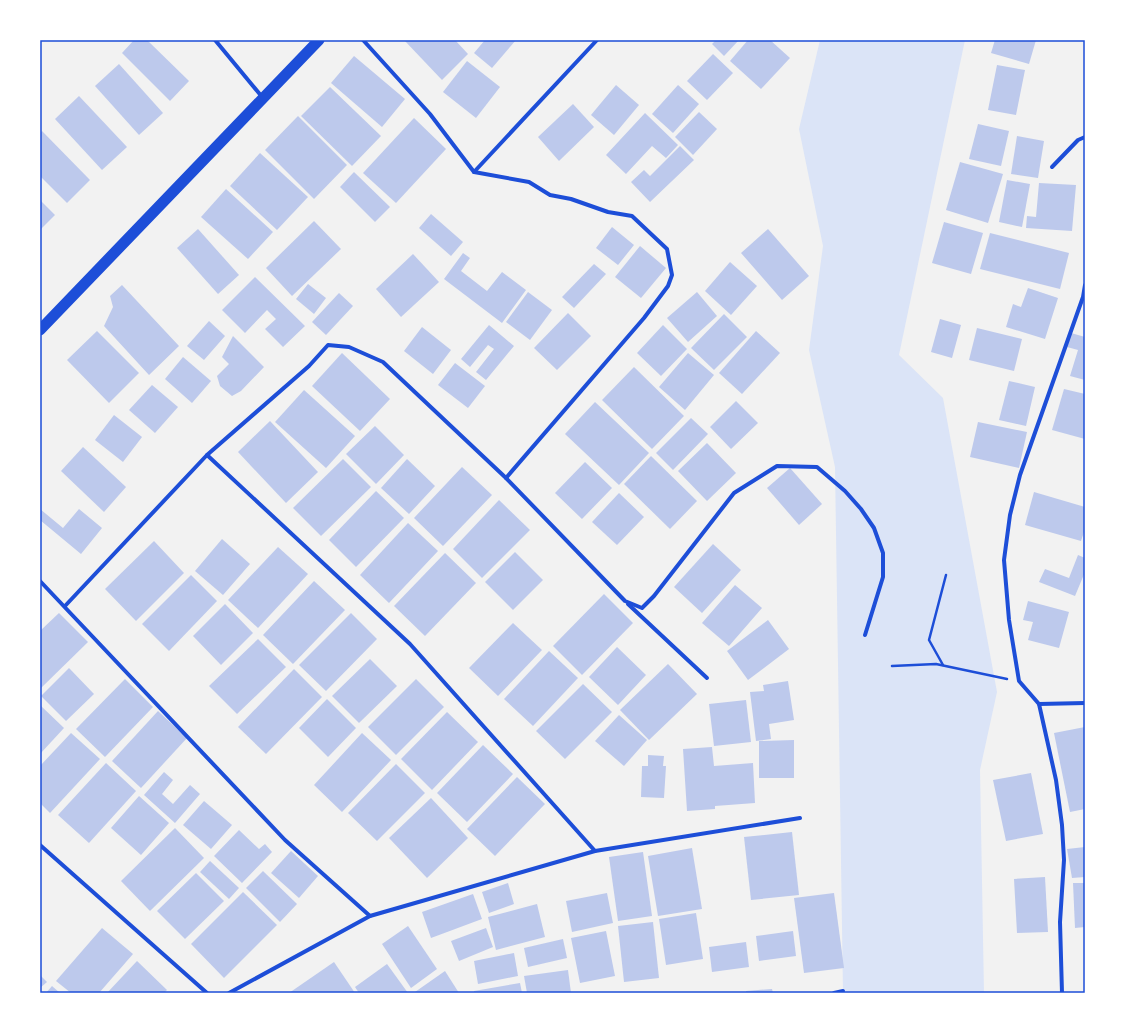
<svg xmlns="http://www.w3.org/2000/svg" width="1125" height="1033" font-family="'DejaVu Sans',sans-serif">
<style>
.green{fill:#dbe4f7}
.building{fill:#bdc9ec}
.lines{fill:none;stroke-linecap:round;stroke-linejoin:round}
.path{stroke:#1d4ed8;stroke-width:2.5}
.minor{stroke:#1d4ed8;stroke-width:4}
.trunk{stroke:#1d4ed8;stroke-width:11}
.neatline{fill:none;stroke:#1d4ed8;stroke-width:1.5}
</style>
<rect width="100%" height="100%" fill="#f2f2f2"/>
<polygon class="green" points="820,40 965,40 899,355 943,398 997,692 980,770 984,993 843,993 835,467 809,350 823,246 799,129"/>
<g class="building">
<polygon points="134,40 147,40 189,81 170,101 122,53"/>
<polygon points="404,40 455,40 468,54 442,80"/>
<polygon points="485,40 516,40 492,68 474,53"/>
<polygon points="716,40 739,40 724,56 712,44"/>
<polygon points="748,40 770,40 790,58 761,89 730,61"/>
<polygon points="995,40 1036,40 1029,64 991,53"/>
<polygon points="713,54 733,73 707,100 687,81"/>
<polygon points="354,56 405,99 382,127 331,83"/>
<polygon points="467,61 500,87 476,118 443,92"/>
<polygon points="119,64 163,113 139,135 95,86"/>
<polygon points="997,65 1025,70 1016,115 988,110"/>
<polygon points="616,85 639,105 614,135 591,115"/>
<polygon points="678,85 699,104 673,133 652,114"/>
<polygon points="330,87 381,136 352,166 301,116"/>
<polygon points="79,96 127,147 102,170 55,119"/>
<polygon points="573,104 594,127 559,161 538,137"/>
<polygon points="699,112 717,129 693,155 675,137"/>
<polygon points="645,113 678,145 666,158 652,146 626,174 606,155"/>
<polygon points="298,116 347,165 314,199 265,150"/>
<polygon points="414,118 446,149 396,203 363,173"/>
<polygon points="978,124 1009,131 1001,166 969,159"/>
<polygon points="42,131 90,180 67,203 40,176 40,134"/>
<polygon points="1017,136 1044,141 1038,178 1011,174"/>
<polygon points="680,146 694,160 650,202 631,182 644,170 650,176"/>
<polygon points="260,153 308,197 277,230 230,186"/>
<polygon points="960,162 1003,174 988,223 946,210"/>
<polygon points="354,172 390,207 375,222 340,187"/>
<polygon points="1007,180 1030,184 1022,227 999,222"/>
<polygon points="1039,183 1076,185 1072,231 1026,228 1027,216 1036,217"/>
<polygon points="226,189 273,232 248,259 201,217"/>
<polygon points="40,200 55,215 40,230"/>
<polygon points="431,214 463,242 451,256 419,228"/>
<polygon points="314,221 341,249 292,296 266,268"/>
<polygon points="944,222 983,233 971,274 932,263"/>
<polygon points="612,227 634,245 618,265 596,248"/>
<polygon points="198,229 239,275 218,294 177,248"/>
<polygon points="768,229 809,276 782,300 741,253"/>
<polygon points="990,233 1069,253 1060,289 980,269"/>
<polygon points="640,246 666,268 641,298 615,277"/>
<polygon points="463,253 470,258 461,271 487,291 502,272 526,290 502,323 444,279"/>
<polygon points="413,254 439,282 401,317 376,289"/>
<polygon points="730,262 757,286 731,315 705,291"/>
<polygon points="594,264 606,274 574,308 562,297"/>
<polygon points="255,277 305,326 283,347 265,329 276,319 267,310 245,333 222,310"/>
<polygon points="308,284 326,298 314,314 296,299"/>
<polygon points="122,285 179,346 149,375 104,326 113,307 110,296"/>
<polygon points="1028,288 1058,298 1045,339 1006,327 1013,304 1021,307"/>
<polygon points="528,292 552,310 530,340 506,322"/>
<polygon points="697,292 717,316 688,342 667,318"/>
<polygon points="339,293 353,306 326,335 312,322"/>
<polygon points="568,313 591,336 557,370 534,348"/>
<polygon points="724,314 747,337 714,370 691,348"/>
<polygon points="940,319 961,325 952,358 931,352"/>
<polygon points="209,321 225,336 204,360 187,346"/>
<polygon points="489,325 514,346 486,380 476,372 494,349 488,345 470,367 461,359"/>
<polygon points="663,325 687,349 661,376 637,353"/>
<polygon points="422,327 451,350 433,374 404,351"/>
<polygon points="977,328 1022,339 1014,371 969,360"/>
<polygon points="97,331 139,373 109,403 67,360"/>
<polygon points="756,331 780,353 742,394 719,373"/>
<polygon points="1071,333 1085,337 1085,380 1070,376 1078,350 1067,347"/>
<polygon points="233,336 264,367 241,391 232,396 220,386 217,376 229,364 222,357"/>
<polygon points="342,353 390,399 360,431 312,386"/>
<polygon points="688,353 714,375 685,410 659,387"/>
<polygon points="183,357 211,381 192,403 165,379"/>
<polygon points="455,363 485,386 468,408 438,385"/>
<polygon points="634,367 684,416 652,449 602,400"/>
<polygon points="1009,381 1035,387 1026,426 999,420"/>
<polygon points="152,385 178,407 155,433 129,410"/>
<polygon points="1064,389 1085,394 1085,439 1052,430"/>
<polygon points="304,390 355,436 326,468 275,422"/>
<polygon points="736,401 758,423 731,449 710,427"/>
<polygon points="595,402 649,453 619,485 565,434"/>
<polygon points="114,415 142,437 123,462 95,440"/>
<polygon points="691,418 708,434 673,470 656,453"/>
<polygon points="270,421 318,472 286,503 238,452"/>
<polygon points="978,422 1027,432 1019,468 970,457"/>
<polygon points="375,426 404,455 376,484 346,454"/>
<polygon points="707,443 736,473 707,501 678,471"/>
<polygon points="83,447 126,487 104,512 61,471"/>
<polygon points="651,456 697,501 670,529 624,484"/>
<polygon points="343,459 371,487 321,536 293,508"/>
<polygon points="407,459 435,486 409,514 381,488"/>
<polygon points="585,462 612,488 582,519 555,493"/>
<polygon points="462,467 492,495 443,546 414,518"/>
<polygon points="790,468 822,504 799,525 767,488"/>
<polygon points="376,491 404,518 356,567 329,540"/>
<polygon points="1034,492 1085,507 1085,529 1081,541 1025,525"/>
<polygon points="619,493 644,517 617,545 592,522"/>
<polygon points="499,500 530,530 482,578 453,549"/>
<polygon points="40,509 63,528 79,509 102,528 81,554 40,520"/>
<polygon points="408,523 438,551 389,603 360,575"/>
<polygon points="222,539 250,564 223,595 195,571"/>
<polygon points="154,541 184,573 136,621 105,589"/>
<polygon points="713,544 741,570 702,613 674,587"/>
<polygon points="278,547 308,574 258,628 228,600"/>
<polygon points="515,552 543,580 513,610 485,582"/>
<polygon points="445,553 476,583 425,636 394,606"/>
<polygon points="1078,555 1085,558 1085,572 1075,596 1039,582 1045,569 1069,578"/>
<polygon points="191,575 217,601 169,651 142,624"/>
<polygon points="314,581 345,610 293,664 263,635"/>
<polygon points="735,585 762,608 729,646 702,623"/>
<polygon points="604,594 633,623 582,675 553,646"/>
<polygon points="1028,601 1069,612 1059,648 1028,640 1033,622 1023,620"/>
<polygon points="225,604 253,633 221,665 193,636"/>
<polygon points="59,613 88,642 40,689 40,631"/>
<polygon points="351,613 377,639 326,691 299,665"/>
<polygon points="768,620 789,649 748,680 727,651"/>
<polygon points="513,623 542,650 498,696 469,668"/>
<polygon points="258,639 286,667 237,714 209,686"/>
<polygon points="617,647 646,675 618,705 589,677"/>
<polygon points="549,651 578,678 533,726 504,699"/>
<polygon points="370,659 397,686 359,723 332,696"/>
<polygon points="668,664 697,694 649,740 620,710"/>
<polygon points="69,668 94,694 66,721 41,696"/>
<polygon points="294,669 322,697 266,754 238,727"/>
<polygon points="125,679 153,707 105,757 76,729"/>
<polygon points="416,679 444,707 396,755 368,727"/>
<polygon points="788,681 794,720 769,724 771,739 756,741 750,692 764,691 763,685"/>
<polygon points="583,684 612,712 565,759 536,731"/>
<polygon points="327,699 356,728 328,757 299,728"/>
<polygon points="746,700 751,742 714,746 709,704"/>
<polygon points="40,705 64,728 40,754"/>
<polygon points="158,711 187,738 141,788 112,761"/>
<polygon points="447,712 478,742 432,790 401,759"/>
<polygon points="619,715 647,740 624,766 595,741"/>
<polygon points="1085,727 1085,809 1070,812 1054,733"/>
<polygon points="71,733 100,759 50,813 40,803 40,766"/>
<polygon points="362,733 391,760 342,812 314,785"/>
<polygon points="794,740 794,778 759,778 759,741"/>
<polygon points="483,745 513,774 467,822 437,793"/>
<polygon points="712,747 714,766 753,763 755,803 715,806 715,809 687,811 683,749"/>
<polygon points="648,755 664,756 663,766 666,766 664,798 641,797 642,766 648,766"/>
<polygon points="106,763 136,791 89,843 58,815"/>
<polygon points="396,764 425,793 377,841 348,813"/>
<polygon points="164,772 173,780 162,794 173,804 190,785 200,794 175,823 144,795"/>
<polygon points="1031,773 1043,834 1006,841 993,780"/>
<polygon points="517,777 545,804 495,856 467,829"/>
<polygon points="139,796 169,823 141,855 111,828"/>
<polygon points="431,798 468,838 427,878 389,838"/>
<polygon points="204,801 232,825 211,849 183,825"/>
<polygon points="175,828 204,858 150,911 121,881"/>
<polygon points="239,830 259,849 265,844 272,852 242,883 214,856"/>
<polygon points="792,832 799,895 751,900 744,837"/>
<polygon points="1085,847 1085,877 1072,878 1067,849"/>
<polygon points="692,848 702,909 658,916 648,856"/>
<polygon points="291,851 318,876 299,898 271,873"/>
<polygon points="643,852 652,916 618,921 609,857"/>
<polygon points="210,861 239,888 229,899 200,872"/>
<polygon points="263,871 297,904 280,922 246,888"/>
<polygon points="196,873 224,901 185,939 157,911"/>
<polygon points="1045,877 1048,932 1017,933 1014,879"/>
<polygon points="508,883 514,904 489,913 482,892"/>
<polygon points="1073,883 1085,883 1085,927 1075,928"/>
<polygon points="243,892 277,925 224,978 191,944"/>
<polygon points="607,893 613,923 572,932 566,901"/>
<polygon points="834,893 844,968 804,973 794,898"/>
<polygon points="473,894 482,919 431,938 422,912"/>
<polygon points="537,904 545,937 496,950 488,917"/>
<polygon points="696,913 703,959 666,965 659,919"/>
<polygon points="653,922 659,978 624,982 618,926"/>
<polygon points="408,926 437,969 411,988 382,944"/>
<polygon points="102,928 133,954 99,993 71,993 56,981"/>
<polygon points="486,928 493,947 459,961 451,941"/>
<polygon points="606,931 615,976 580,983 571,938"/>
<polygon points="793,931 796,956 759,961 756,936"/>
<polygon points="563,939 567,958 528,967 524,948"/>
<polygon points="746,942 749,967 712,972 709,947"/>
<polygon points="514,953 518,976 478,984 474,961"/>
<polygon points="137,961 167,990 164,993 107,993"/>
<polygon points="334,962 355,993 289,993"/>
<polygon points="387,964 408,993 359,993 355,987"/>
<polygon points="568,970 571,993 527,993 524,976"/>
<polygon points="445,971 459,993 415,993 415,992"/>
<polygon points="40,975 47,982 40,988"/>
<polygon points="520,983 522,993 474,993 474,991"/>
<polygon points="52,986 60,993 46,993"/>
<polygon points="772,989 773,993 746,993 746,991"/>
</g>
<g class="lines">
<g class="path">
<polyline points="943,665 929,640 946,575"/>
<polyline points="892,666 936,664 1007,679"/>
</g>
<g class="minor">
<polyline points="215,40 263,98"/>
<polyline points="363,40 430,114 474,172 529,182 550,195 571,199 608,212 632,216 667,249 672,275 668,286 644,318 506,478"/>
<polyline points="1052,167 1078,140 1085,137"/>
<polyline points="474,172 597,40"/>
<polyline points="207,455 410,644 595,851"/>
<polyline points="40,581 285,840 370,916"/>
<polyline points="628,604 707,678"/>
<polyline points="65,606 207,455 309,366 328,345 349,347 383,362 506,478 625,601 642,608 654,596 734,493 777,466 817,467 845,491 861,509 874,528 883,553 883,577 865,635"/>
<polyline points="1039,704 1085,703"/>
<polyline points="40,845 207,993"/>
<polyline points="229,993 370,916 595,851 800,818"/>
<polyline points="834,993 843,991"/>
<polyline points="1062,993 1060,922 1064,860 1062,825 1056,780 1039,704 1019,681 1009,620 1004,560 1010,515 1020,475 1083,297 1085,285"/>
</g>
<polyline class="trunk" points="40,330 319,40"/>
</g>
<rect width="1125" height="1033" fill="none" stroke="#ffffff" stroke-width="82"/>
<rect x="41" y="41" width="1043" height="951" class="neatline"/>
</svg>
